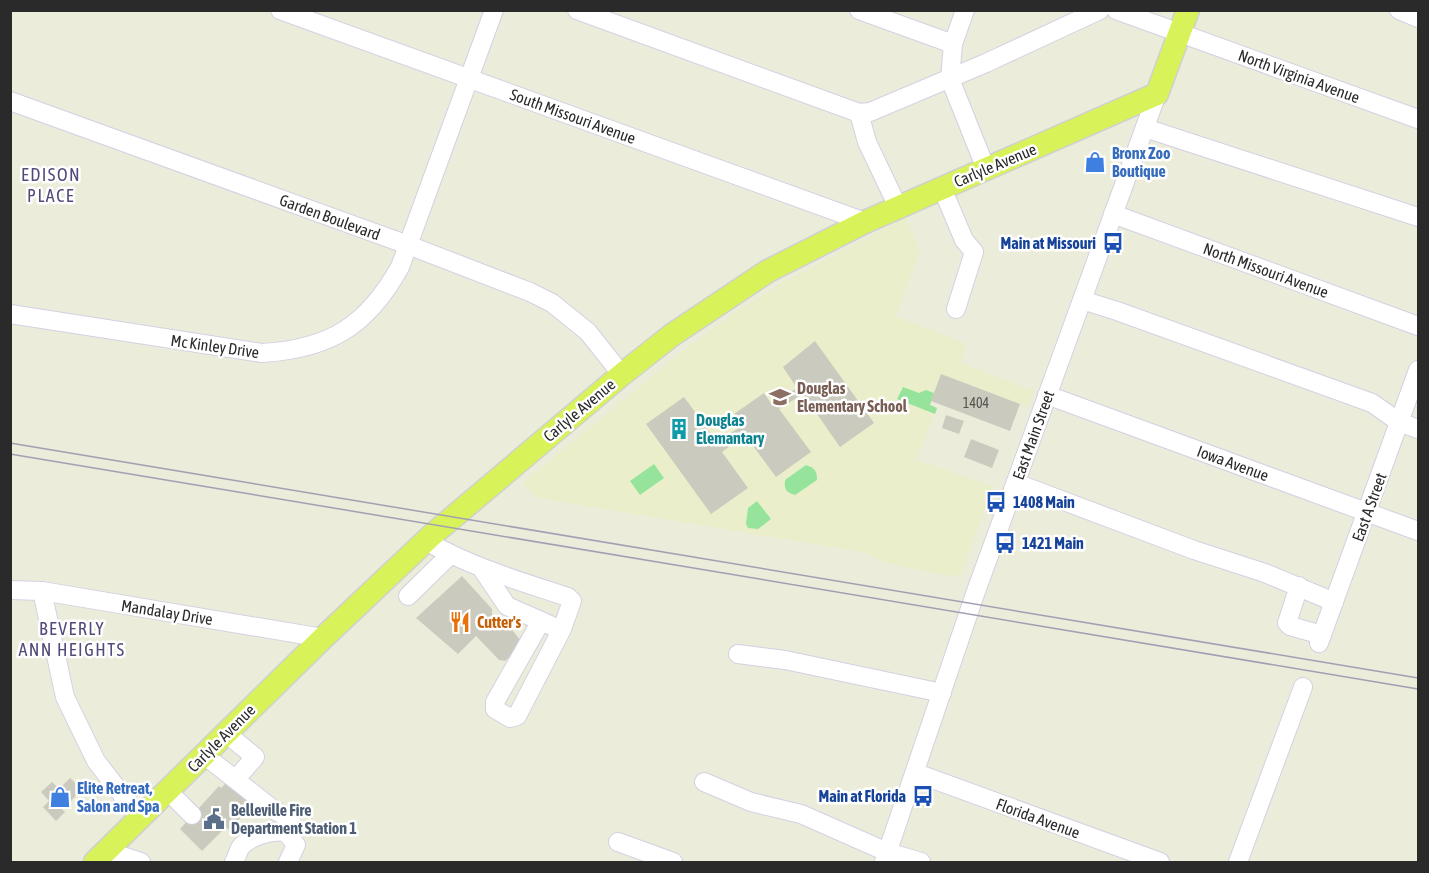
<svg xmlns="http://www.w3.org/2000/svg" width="1429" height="873" font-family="'Asap Condensed',sans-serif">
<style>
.education{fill:#ebeeca}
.green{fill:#96e49b}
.building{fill:#cacabe}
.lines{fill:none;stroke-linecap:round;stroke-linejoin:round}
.minor-casing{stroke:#d4d0e3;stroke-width:20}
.major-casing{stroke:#d0d0d0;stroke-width:25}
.minor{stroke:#fff;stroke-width:18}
.major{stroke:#d8f359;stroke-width:22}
.tram{stroke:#a49eb4;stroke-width:1.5}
.labels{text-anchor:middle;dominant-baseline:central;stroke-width:5;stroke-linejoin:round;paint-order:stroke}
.number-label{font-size:14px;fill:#52524f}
.street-label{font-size:16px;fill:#2a2a2a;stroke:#fff}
.shop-label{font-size:16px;font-weight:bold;fill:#366cbe;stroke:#fff;text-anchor:start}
.transit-label{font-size:16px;font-weight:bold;fill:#164399;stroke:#fff;text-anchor:end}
.education-label{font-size:16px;font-weight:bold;fill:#785e54;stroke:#fff;text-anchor:start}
.culture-label{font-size:16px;font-weight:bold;fill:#0d838f;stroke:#fff;text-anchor:start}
.food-label{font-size:16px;font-weight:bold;fill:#c56008;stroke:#fff;text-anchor:start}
.service-label{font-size:16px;font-weight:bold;fill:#4e5e75;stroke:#fff;text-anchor:start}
.neighbourhood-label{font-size:18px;letter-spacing:1.5px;fill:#54497b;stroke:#fff}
</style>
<rect width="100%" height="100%" fill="#ececdb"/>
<polygon class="education" points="905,218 920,251 896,316 966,344 961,363 1034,391 1028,407 941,375 930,404 937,408 916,460 993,486 960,577 917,570 884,562 862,552 555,501 536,497 522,483 680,353 737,311 788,280"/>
<g class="green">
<polygon points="903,387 919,393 926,390 934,393 930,405 937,408 935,414 897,399"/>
<polygon points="654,464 664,478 640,495 630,481"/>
<path d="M806,465C815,468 817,471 817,480L795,495C786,492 784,490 785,480Z"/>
<polygon points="757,501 771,519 758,529 748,528 746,524 748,508"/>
</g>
<g class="building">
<polygon points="815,341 874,423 840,447 803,394 779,409 811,452 776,477 745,435 722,452 748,488 711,514 646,424 684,397 717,442 743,425 734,414 764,393 772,405 797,388 783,367"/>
<polygon points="941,374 1020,404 1010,431 931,401"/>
<polygon points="946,415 964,421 959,434 942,428"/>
<polygon points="971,439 999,450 992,468 964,457"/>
<polygon points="462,576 492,609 492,614 505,627 508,625 521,641 521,646 505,661 499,660 476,636 458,654 416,618"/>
<polygon points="70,778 82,789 68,804 66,801 63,804 65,807 62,809 65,812 56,821 43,807 49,801 41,792 52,782 59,789"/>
<polygon points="227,782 248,802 243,808 247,811 229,830 226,827 202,851 180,829 219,786 221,788"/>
</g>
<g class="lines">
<defs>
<g id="minor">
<polyline points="280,10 865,222"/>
<polyline points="577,10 859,113 870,112 986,63 1100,10"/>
<polyline points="859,10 953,44"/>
<polyline points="965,10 953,44 950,79 986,169"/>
<polyline points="1116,10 1418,119"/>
<polyline points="1399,10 1418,18"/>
<polyline points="10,101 408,245 530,292 552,303 588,332 622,375"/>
<polyline points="859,113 867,142 898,207"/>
<polyline points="1145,128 1418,217"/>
<polyline points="942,188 964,240 974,252 956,309"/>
<polyline points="1113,214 1418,326"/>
<polyline points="1082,300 1117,311 1372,403 1399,422 1418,429"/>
<path d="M10,314L262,353C330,349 367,326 400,267L494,10"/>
<polyline points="1047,395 1418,531"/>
<polyline points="1016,483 1194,550 1265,573 1334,602"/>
<path d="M426,541C471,567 519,581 568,597L572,601L562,629L517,716L510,718L495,709V702L541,621"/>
<polyline points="482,569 507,606 552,626"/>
<polyline points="1299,586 1287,623 1290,626 1322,635"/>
<polyline points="10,590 42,591 323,638"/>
<polyline points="42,591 65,697 96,761 140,818"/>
<polyline points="408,596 450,555"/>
<polyline points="1319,643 1418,370"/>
<polyline points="738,654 785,660 942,693"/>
<polyline points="226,733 255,757 236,779"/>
<polyline points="204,755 274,810 291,819 292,828 286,832 296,845 288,862"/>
<polyline points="916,773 1160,862"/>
<polyline points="704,782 751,802 801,814 887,852 921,862"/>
<polyline points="168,791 192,815"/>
<polyline points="618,842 673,862"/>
<polyline points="107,851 141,862"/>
<path d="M234,862C236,858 238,853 240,848C249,836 272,830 286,832"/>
<polyline points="884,862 975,594 1157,94"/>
<polyline points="1238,862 1303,687"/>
</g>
<polyline id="major" points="95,862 323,638 432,535 620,376 672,335 768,271 865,222 1157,94 1188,10"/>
</defs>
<use href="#minor" class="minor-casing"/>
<use href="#major" class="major-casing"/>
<use href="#minor" class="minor"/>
<use href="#major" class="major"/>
<g class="tram">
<polyline points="10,443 1418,678"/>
<polyline points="10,454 1418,689"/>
</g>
</g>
<defs>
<symbol id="shop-bare" viewBox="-9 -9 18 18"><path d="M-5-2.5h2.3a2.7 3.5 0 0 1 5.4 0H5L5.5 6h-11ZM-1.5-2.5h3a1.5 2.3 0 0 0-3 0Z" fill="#3f7fe0" stroke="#fff" stroke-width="2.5" paint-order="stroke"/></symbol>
<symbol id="bus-bare" viewBox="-9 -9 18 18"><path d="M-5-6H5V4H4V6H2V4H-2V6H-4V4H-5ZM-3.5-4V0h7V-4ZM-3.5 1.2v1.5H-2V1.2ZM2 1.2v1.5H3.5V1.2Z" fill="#1a4fb4" stroke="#fff" stroke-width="2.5" paint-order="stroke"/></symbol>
<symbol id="school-bare" viewBox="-9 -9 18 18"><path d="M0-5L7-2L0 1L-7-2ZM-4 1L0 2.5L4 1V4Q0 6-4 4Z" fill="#8d6e63" stroke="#fff" stroke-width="2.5" paint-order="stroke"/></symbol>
<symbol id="building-bare" viewBox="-9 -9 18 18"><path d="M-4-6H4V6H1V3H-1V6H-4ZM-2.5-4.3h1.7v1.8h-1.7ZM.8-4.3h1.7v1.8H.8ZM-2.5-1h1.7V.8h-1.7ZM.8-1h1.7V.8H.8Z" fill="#0f9aa8" stroke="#fff" stroke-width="2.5" paint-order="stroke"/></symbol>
<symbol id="restaurant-bare" viewBox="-9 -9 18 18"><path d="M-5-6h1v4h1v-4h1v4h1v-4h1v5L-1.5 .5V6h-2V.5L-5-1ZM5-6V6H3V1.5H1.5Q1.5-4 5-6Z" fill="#e8710a" stroke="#fff" stroke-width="2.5" paint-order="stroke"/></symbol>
<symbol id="civic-bare" viewBox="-9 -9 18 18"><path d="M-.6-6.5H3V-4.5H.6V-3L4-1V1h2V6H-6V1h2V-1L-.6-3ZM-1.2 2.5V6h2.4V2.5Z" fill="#5c6f8a" stroke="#fff" stroke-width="2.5" paint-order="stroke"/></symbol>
</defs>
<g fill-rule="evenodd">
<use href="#shop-bare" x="1080" y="147" width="30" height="30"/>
<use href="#bus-bare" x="1098" y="228" width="30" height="30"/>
<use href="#school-bare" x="765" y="382" width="30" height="30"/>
<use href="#building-bare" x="664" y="414" width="30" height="30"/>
<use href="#bus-bare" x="981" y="487" width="30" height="30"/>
<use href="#bus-bare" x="990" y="528" width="30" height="30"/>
<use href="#restaurant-bare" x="445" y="607" width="30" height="30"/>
<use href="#bus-bare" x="908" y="781" width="30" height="30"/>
<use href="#shop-bare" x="45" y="782" width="30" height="30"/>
<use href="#civic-bare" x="199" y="804" width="30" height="30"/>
</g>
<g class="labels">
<g class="number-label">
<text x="976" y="403">1404</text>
</g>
<g class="street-label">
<text transform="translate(1299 76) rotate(20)">North Virginia Avenue</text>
<text transform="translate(573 116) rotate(20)">South Missouri Avenue</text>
<text transform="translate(995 165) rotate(-23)">Carlyle Avenue</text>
<text transform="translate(330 217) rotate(20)">Garden Boulevard</text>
<text transform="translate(1266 270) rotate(20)">North Missouri Avenue</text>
<text transform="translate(215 346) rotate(8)">Mc Kinley Drive</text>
<text transform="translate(579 410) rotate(-40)">Carlyle Avenue</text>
<text transform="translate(1033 435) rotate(-70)">East Main Street</text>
<text transform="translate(1233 463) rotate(20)">Iowa Avenue</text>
<text transform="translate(1369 507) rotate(-70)">East A Street</text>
<text transform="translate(167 612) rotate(9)">Mandalay Drive</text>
<text transform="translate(221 738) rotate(-45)">Carlyle Avenue</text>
<text transform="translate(1038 818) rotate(20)">Florida Avenue</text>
</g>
<g class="shop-label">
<text x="1112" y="153">Bronx Zoo<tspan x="1112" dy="18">Boutique</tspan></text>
<text x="77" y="788">Elite Retreat,<tspan x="77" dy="18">Salon and Spa</tspan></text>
</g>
<g class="transit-label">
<text x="1096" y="243">Main at Missouri</text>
<text x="1013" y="502" text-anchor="start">1408 Main</text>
<text x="1022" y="543" text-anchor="start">1421 Main</text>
<text x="906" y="796">Main at Florida</text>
</g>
<g class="education-label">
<text x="797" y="388">Douglas<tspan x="797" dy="18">Elementary School</tspan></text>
</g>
<g class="culture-label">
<text x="696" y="420">Douglas<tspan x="696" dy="18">Elemantary</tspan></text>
</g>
<g class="food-label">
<text x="477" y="622">Cutter's</text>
</g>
<g class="service-label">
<text x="231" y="810">Belleville Fire<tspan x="231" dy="18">Department Station 1</tspan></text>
</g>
<g class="neighbourhood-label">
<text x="51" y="174">EDISON<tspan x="51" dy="21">PLACE</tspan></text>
<text x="72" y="628">BEVERLY<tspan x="72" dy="21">ANN HEIGHTS</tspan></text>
</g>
</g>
<rect width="1429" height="873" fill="none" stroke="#2a2a2a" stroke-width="24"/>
</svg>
